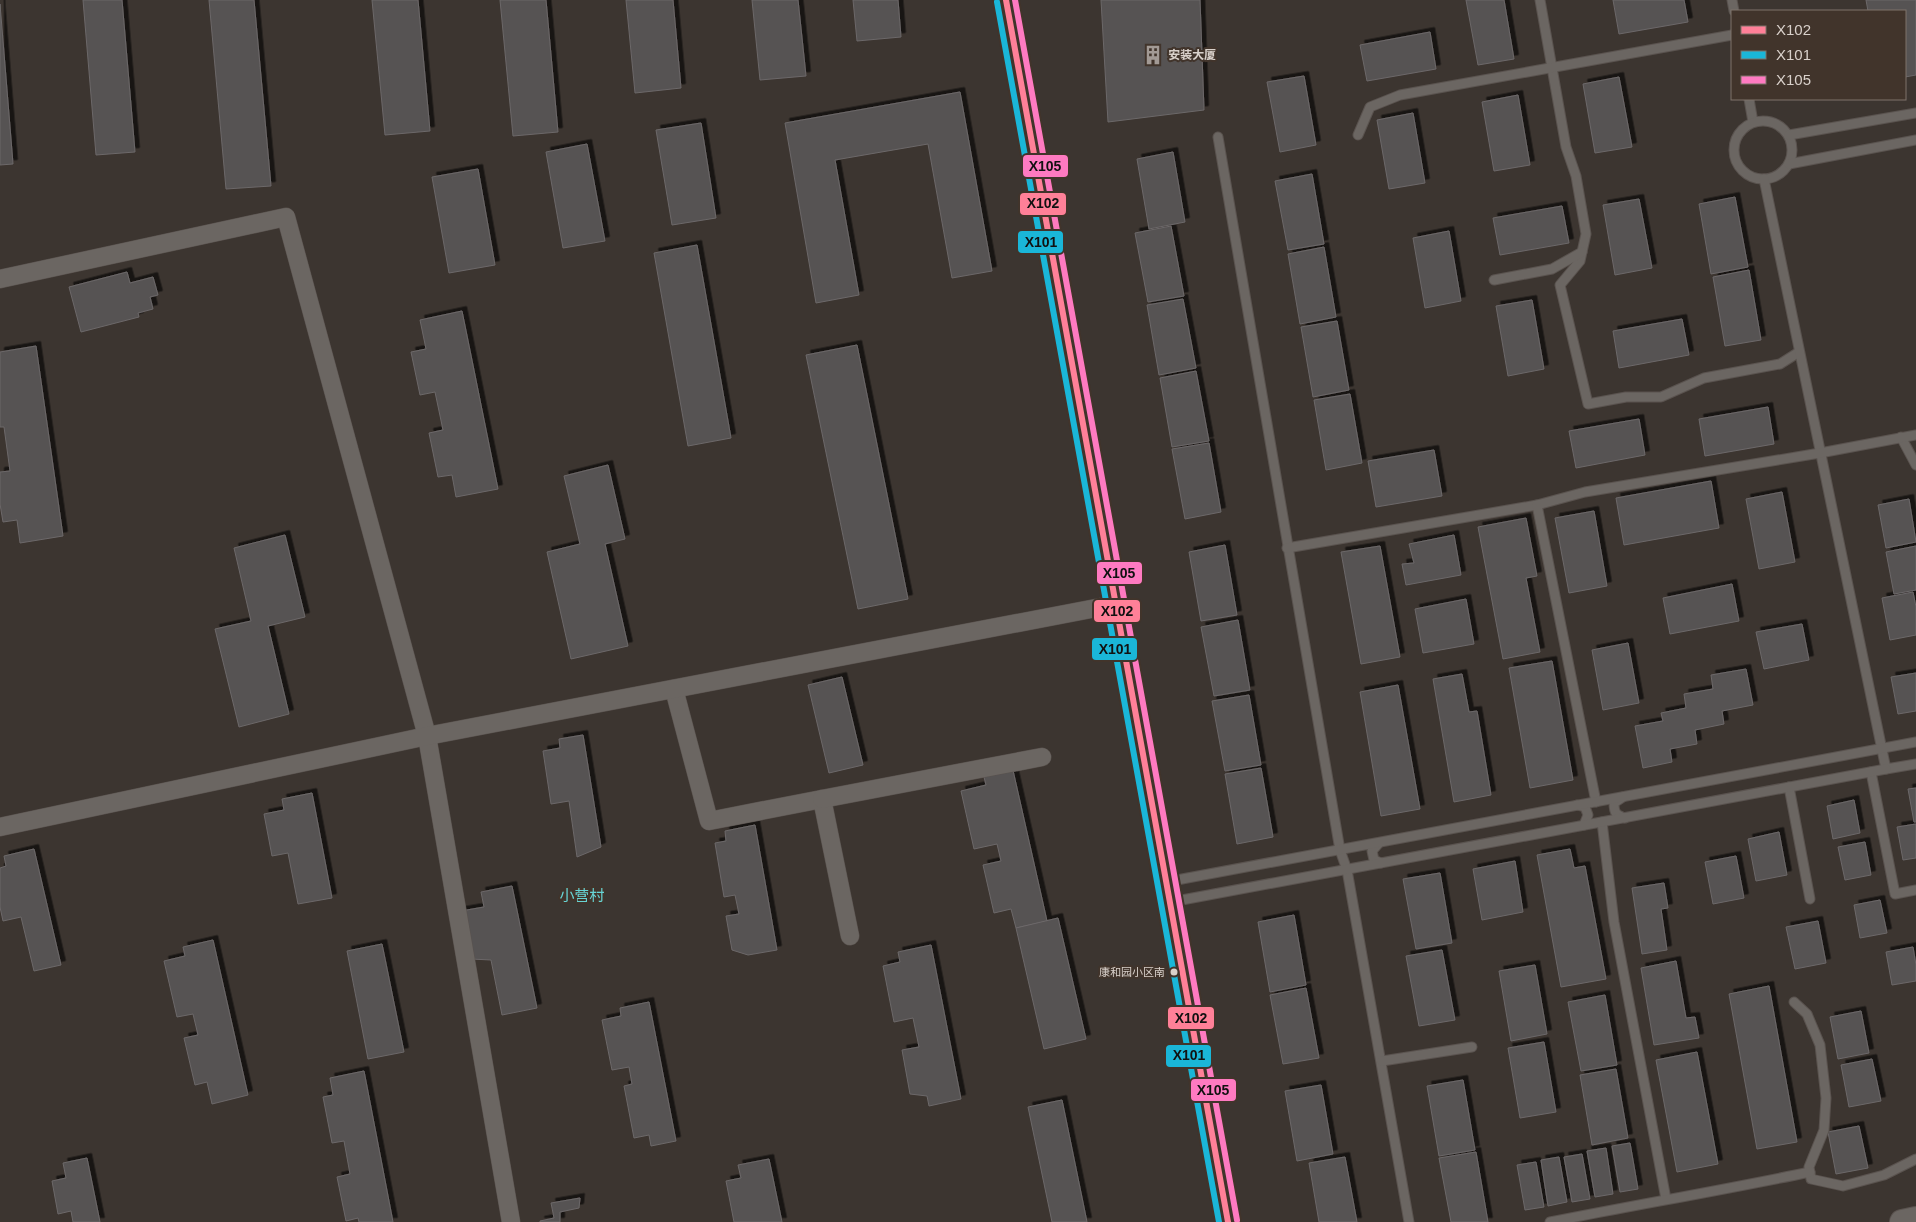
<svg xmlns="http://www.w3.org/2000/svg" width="1916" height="1222" font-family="Helvetica,'Noto Sans SC',sans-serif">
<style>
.building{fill:#565353;stroke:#6c6869;filter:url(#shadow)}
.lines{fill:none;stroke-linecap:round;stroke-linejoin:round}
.lane-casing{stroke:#5a534f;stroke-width:11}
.street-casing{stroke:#5a534f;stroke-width:19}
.secondary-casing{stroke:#5a534f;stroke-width:26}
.lane{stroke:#6b6662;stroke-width:9}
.street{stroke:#6b6662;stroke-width:18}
.secondary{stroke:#6b6662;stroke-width:24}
.bus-1-casing{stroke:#41342b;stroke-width:10}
.bus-2-casing{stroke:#41342b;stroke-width:10}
.bus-3-casing{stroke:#41342b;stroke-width:10}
.bus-1{stroke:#ff8098;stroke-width:6}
.bus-2{stroke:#1ab6d8;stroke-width:6}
.bus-3{stroke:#fe7ac1;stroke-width:6}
.bus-dot{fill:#d9d1cb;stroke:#41342b;stroke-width:2}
.labels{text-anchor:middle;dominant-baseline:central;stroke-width:4;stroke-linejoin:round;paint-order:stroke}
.bus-label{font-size:11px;fill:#d9d1cb;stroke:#41342b;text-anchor:end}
.poi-label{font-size:12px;font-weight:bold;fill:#d9d1cb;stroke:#41342b;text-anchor:start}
.quarter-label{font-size:15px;fill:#67d4d5;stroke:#41342b}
.line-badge{stroke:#41342b;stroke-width:2}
.pale-badge-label{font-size:14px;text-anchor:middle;font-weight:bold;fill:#111}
</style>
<defs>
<filter id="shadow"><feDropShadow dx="4.5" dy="-4.5" stdDeviation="0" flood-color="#0009"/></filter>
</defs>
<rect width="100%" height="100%" fill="#3c3530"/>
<g class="building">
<polygon points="83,0 122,0 135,152 96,155"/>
<polygon points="209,0 254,0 271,186 226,189"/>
<polygon points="372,0 418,0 430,131 385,135"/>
<polygon points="500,0 546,0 558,132 513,136"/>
<polygon points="626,0 673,0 681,88 635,93"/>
<polygon points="752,0 798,0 806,76 760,80"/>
<polygon points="853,0 898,0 901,37 857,41"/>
<polygon points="1101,0 1200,0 1204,110 1108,122"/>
<polygon points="1466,0 1504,0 1514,59 1478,65"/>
<polygon points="1613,0 1684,0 1688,22 1619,34"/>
<polygon points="1866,0 1916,0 1916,75 1905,77 1905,11 1868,11"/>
<polygon points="0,4 13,164 0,165"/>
<polygon points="1430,32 1436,69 1367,81 1360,45"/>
<polygon points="1304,76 1316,145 1280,152 1267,82"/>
<polygon points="1619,77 1632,147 1595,153 1583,84"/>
<polygon points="960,92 992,271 952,278 928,144 835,160 859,295 816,303 785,123"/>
<polygon points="1518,95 1530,165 1494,171 1482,102"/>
<polygon points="1413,113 1425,183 1389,189 1377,120"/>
<polygon points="701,123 716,218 672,225 656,130"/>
<polygon points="587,144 605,241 563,248 546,152"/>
<polygon points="1173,152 1185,222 1149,229 1137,159"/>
<polygon points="478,169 495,265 449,273 432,177"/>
<polygon points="1312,174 1324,244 1288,250 1275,181"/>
<polygon points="1735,197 1748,267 1711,274 1699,204"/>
<polygon points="1639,199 1652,268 1615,275 1603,205"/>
<polygon points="1562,206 1569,243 1500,255 1493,218"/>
<polygon points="1171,226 1184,296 1148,302 1135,233"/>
<polygon points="1449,231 1461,301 1425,308 1413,238"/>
<polygon points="697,245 731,438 688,446 654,253"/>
<polygon points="1324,247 1336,317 1300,324 1288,254"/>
<polygon points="1749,270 1761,340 1725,346 1713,277"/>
<polygon points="127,272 130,283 153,277 158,295 150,297 153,309 138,313 139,317 81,332 69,287"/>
<polygon points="1183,299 1196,368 1159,375 1147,305"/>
<polygon points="1532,300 1544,369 1508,376 1496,306"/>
<polygon points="462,311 498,489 456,497 452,475 438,477 429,433 443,430 435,392 420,395 411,352 426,349 420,320"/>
<polygon points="1682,319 1689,355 1619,368 1613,331"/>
<polygon points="1337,321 1349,390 1313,397 1301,327"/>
<polygon points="857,345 908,599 858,609 806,355"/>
<polygon points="36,346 63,536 20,543 17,520 3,522 0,504 0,472 10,471 4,427 0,427 0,352"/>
<polygon points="1196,371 1209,441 1172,447 1160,378"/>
<polygon points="1350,394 1362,463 1326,470 1314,400"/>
<polygon points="1768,407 1774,444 1705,456 1699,419"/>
<polygon points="1639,419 1645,455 1576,468 1569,431"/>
<polygon points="1209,443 1221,512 1185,519 1172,449"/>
<polygon points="1434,450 1442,496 1376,507 1368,461"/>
<polygon points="608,465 625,539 605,544 628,646 571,659 547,552 580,544 564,476"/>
<polygon points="1711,481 1719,528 1624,545 1616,498"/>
<polygon points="1782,492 1795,562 1759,569 1746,499"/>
<polygon points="1909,499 1916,542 1886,548 1878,505"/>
<polygon points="1594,511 1607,586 1569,593 1555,518"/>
<polygon points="1526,518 1537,576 1526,578 1540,652 1503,659 1478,527"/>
<polygon points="285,535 305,617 268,626 289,714 239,727 215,629 251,621 234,548"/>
<polygon points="1454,535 1461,575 1406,585 1402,564 1414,563 1409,544"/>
<polygon points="1225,545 1237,615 1201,621 1189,552"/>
<polygon points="1380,546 1400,657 1361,664 1341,552"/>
<polygon points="1916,546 1916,590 1894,594 1886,552"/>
<polygon points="1732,584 1739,621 1670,634 1663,598"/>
<polygon points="1913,592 1916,607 1916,635 1890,640 1882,598"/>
<polygon points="1466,599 1474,644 1423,653 1415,609"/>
<polygon points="1238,620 1250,690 1214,696 1201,627"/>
<polygon points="1802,624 1809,660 1764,669 1756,632"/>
<polygon points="1628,643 1639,703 1603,710 1592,650"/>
<polygon points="1552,661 1573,780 1530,788 1509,668"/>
<polygon points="1746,669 1753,705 1722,711 1724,724 1695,730 1697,744 1670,749 1672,762 1643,768 1635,726 1663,721 1661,713 1686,708 1684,694 1713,689 1711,675"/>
<polygon points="1916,673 1916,711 1898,714 1891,677"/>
<polygon points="1462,674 1469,712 1477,711 1491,795 1454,802 1433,679"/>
<polygon points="842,677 863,765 829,773 808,685"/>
<polygon points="1398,685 1420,809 1381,816 1360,692"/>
<polygon points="1249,695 1261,765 1225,771 1212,701"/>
<polygon points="583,735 601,847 577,857 569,801 551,804 543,751 560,748 559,739"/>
<polygon points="1012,766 1047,921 1016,928 1011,909 994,913 983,865 1001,861 997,844 974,849 961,791 986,785 983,773"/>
<polygon points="1261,768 1273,837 1237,844 1225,774"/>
<polygon points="1916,788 1916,822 1914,822 1908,789"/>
<polygon points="312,793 332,898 298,904 288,853 272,856 264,814 284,810 282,799"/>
<polygon points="1854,800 1860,833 1833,839 1827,806"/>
<polygon points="1916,824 1916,858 1903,860 1897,827"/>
<polygon points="755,825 777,950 748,955 732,950 726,916 739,914 735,895 724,897 715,843 726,841 725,831"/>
<polygon points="1779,832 1787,875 1756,881 1748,839"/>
<polygon points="1865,842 1871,875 1845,880 1838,847"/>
<polygon points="34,849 61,965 34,971 21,917 3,921 0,907 0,868 6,866 4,856"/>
<polygon points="1570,849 1574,868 1585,866 1606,979 1561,987 1537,855"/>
<polygon points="1736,856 1744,898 1713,904 1705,862"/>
<polygon points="1515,861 1523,912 1482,920 1473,869"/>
<polygon points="1440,873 1452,943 1416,949 1403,879"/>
<polygon points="1664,883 1668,908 1661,909 1667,950 1642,954 1632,888"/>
<polygon points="512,886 537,1008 502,1015 491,960 471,959 461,911 484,907 481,892"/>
<polygon points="1880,900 1887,933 1860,938 1854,905"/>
<polygon points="1294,915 1306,985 1270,992 1258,922"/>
<polygon points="1058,918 1086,1039 1044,1049 1016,928"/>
<polygon points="1818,921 1826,963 1795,969 1786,927"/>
<polygon points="213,940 248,1095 212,1104 207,1082 195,1085 184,1038 198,1035 193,1014 177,1017 164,961 185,956 183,947"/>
<polygon points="382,944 404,1052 368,1059 347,951"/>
<polygon points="931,945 961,1099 929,1106 927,1096 910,1094 902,1050 919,1047 913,1018 894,1022 883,966 900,962 898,952"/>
<polygon points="1913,947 1916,965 1916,981 1892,985 1886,952"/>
<polygon points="1442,950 1455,1020 1419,1026 1406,956"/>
<polygon points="1676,961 1686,1018 1695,1017 1699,1038 1654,1045 1641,968"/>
<polygon points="1535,965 1547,1034 1511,1041 1499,971"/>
<polygon points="1769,986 1797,1142 1757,1149 1729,994"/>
<polygon points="1306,988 1319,1058 1283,1064 1270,995"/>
<polygon points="1605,995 1617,1065 1581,1071 1568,1002"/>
<polygon points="649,1002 676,1141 651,1146 649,1135 634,1138 624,1086 632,1084 629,1067 612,1070 602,1020 621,1016 620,1008"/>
<polygon points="1861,1011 1869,1053 1838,1059 1830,1017"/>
<polygon points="1544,1042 1556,1112 1520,1118 1508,1048"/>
<polygon points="1697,1052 1718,1164 1677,1172 1656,1060"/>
<polygon points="1872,1059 1881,1101 1849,1107 1841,1065"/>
<polygon points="1616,1069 1628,1138 1592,1145 1580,1075"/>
<polygon points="364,1071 393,1222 359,1222 358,1218 346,1221 337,1177 350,1174 344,1141 332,1143 323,1097 333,1095 330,1078"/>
<polygon points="1463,1080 1475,1150 1439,1156 1427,1086"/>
<polygon points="1321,1085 1333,1154 1297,1161 1285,1091"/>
<polygon points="1062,1100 1087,1222 1052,1222 1028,1107"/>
<polygon points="1859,1126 1868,1168 1836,1174 1828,1132"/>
<polygon points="1630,1143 1638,1189 1620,1192 1612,1146"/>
<polygon points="1606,1148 1613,1194 1595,1197 1587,1151"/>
<polygon points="1476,1152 1488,1222 1451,1222 1439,1158"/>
<polygon points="1582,1154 1590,1199 1572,1202 1564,1157"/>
<polygon points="1345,1157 1357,1222 1319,1222 1309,1163"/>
<polygon points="1559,1157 1567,1202 1548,1206 1541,1160"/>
<polygon points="87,1158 100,1222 73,1222 71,1211 58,1214 52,1181 66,1178 63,1163"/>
<polygon points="769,1159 782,1222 734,1222 726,1181 741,1178 738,1165"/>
<polygon points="1536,1162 1544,1207 1525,1210 1517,1165"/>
<polygon points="580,1198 579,1208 560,1212 560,1222 540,1222 540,1221 554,1218 551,1203"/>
</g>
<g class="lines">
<defs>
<g id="lane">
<polyline points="1540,0 1566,147 1576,176 1586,234 1580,261 1560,285 1588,404 1626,397 1661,397 1704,378 1780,364 1799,352"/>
<polyline points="1732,0 1734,11"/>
<polyline points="1749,99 1753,122"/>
<circle cx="1763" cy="150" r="29"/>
<polyline points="1358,135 1370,107 1400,95 1732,35"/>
<polyline points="1789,135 1916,113"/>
<polyline points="1218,137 1340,850 1347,870 1409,1222"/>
<polyline points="1789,164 1916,140"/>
<polyline points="1764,179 1886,769 1916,764"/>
<polyline points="1494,280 1552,269 1582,252"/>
<polyline points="1901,437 1916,465"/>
<polyline points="1287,548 1537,505"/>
<polyline points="1871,772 1895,894 1916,890"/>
<polyline points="1789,787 1810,899"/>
<path d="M1623,797L1614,803C1614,813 1616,815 1625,818"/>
<polyline points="1596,802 1537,505 1585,492 1820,453 1916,435"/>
<polyline points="1577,805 1585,807 1588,815 1584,825"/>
<polyline points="1602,822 1614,922 1666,1199"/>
<polyline points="1379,843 1372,851 1374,860 1381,863"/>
<polyline points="1166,882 1916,742"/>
<polyline points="1171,902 1886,769"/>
<polyline points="1794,1002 1807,1014 1820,1045 1826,1098 1824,1130 1809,1167 1811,1179 1843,1186 1884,1175 1916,1159"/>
<polyline points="1382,1061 1472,1047"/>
<path d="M1550,1222C1636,1205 1723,1190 1810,1172"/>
</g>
<g id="street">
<polyline points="0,279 286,217 427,736 511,1222"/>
<polyline points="674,689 709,821 822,799 850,936"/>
<polyline points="822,799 1042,757"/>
<polyline points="0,827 427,736 1117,604"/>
</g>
<g id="secondary">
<polyline points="1006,0 1228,1222"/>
<polyline points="1902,1222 1916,1219"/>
</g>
</defs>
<use href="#lane" class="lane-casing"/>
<use href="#street" class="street-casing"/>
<use href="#secondary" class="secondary-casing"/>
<use href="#lane" class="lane"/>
<use href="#street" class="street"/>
<use href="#secondary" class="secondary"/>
<defs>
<polyline id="bus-1" points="1006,0 1228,1222"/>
<polyline id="bus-2" points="997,2 1219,1222"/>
<polyline id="bus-3" points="1015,0 1237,1220"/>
</defs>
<use href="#bus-1" class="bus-1-casing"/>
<use href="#bus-2" class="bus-2-casing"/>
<use href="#bus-3" class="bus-3-casing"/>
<use href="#bus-1" class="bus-1"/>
<use href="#bus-2" class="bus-2"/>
<use href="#bus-3" class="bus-3"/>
</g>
<defs>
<symbol id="building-bare" viewBox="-9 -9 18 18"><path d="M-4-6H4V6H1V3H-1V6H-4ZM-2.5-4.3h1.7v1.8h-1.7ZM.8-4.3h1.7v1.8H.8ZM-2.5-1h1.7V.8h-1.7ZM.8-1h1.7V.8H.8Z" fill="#a29a95" stroke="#41342b" stroke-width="2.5" paint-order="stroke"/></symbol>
</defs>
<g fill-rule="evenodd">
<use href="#building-bare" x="1139" y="41" width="28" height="28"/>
</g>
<circle class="bus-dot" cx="1174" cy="972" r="4.5"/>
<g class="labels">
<g class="bus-label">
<text x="1165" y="972">康和园小区南</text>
</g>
<g class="poi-label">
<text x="1168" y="55">安装大厦</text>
</g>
<g class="quarter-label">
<text x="582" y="895">小营村</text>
</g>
</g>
<g class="line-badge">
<rect x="1022" y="154" width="47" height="24" rx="5" fill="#fe7ac1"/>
<rect x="1019" y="192" width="48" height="24" rx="5" fill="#ff8098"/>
<rect x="1017" y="230" width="47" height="24" rx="5" fill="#1ab6d8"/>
<rect x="1096" y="561" width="47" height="24" rx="5" fill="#fe7ac1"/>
<rect x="1093" y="599" width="48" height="24" rx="5" fill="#ff8098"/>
<rect x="1091" y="637" width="47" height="24" rx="5" fill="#1ab6d8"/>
<rect x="1167" y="1006" width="48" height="24" rx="5" fill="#ff8098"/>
<rect x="1165" y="1044" width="47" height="24" rx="5" fill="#1ab6d8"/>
<rect x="1190" y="1078" width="47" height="24" rx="5" fill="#fe7ac1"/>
</g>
<g class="pale-badge-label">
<text x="1045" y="171">X105</text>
<text x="1043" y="208">X102</text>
<text x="1041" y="247">X101</text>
<text x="1119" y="578">X105</text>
<text x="1117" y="616">X102</text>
<text x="1115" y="654">X101</text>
<text x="1191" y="1023">X102</text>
<text x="1189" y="1060">X101</text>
<text x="1213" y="1095">X105</text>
</g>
<rect x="1731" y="10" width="175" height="90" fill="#41342b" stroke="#7e736b"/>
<rect x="1741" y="26" width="25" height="8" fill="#ff8098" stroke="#7e736b"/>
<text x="1776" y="35" font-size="15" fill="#d9d1cb">X102</text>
<rect x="1741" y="51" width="25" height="8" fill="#1ab6d8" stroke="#7e736b"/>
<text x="1776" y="60" font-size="15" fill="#d9d1cb">X101</text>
<rect x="1741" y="76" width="25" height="8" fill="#fe7ac1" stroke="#7e736b"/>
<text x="1776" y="85" font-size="15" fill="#d9d1cb">X105</text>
</svg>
